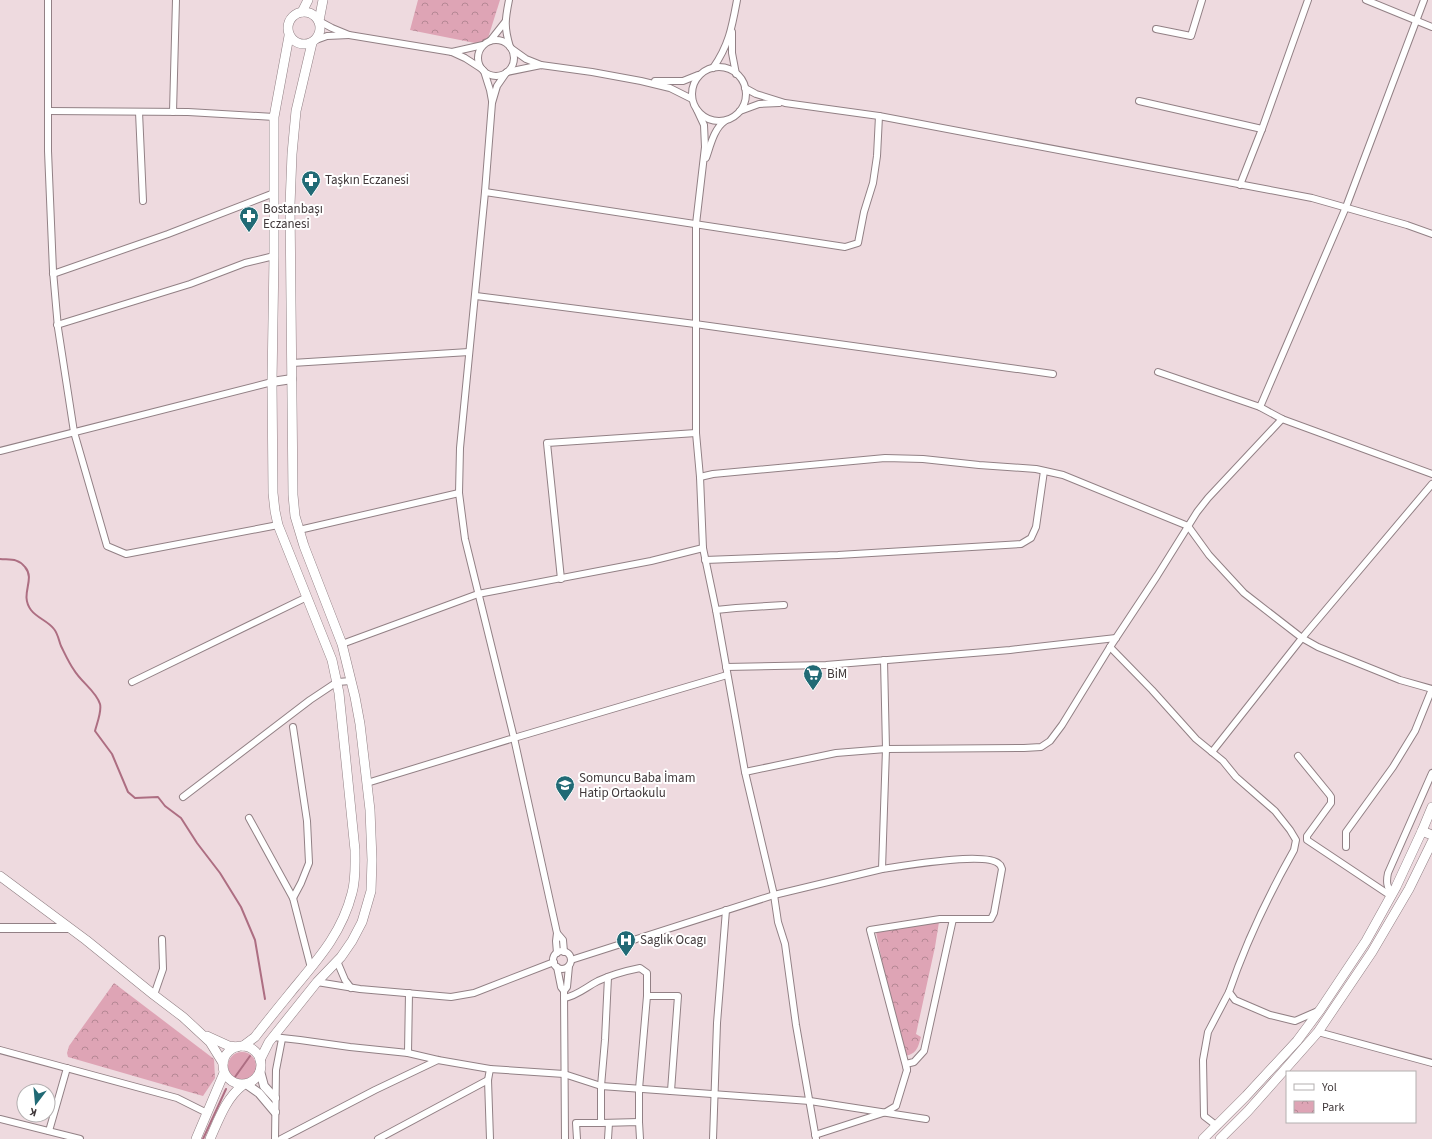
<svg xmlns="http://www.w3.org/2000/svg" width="1432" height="1139" font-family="'Source Sans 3',sans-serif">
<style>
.grass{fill:#dea4b5}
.park{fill:url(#park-crowns)}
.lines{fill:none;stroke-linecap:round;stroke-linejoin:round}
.stream{stroke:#ad6e82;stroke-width:2}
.minor-casing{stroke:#928085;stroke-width:8}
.tertiary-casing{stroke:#928085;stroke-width:10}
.secondary-casing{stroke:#928085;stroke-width:10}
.minor{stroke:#fff;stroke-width:6}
.tertiary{stroke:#fff;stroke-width:8}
.secondary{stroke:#fff;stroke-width:9}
.labels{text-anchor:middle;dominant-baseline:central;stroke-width:4;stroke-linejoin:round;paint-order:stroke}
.poi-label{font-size:13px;fill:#40383a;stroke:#fff;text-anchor:start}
</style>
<defs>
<pattern id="park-crowns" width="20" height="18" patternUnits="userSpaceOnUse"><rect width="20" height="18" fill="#dea4b5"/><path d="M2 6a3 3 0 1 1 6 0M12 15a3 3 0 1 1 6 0" fill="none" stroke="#b58794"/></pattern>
</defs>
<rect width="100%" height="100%" fill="#eedadf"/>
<circle class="grass" cx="242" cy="1066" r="14"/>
<g class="park">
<polygon points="418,0 500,0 488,38 486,41 480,44 410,30"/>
<path d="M939,922L935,947L916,1034L921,1037C918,1047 917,1054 905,1056L901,1054L876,932Z"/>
<polygon points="114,983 214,1059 215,1078 203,1096 68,1057 67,1053 69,1046"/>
</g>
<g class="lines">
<g class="stream">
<path d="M0,559C10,560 18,558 25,567C36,580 19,594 31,610C37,618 48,621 54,629C58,634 59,641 61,646C65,654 69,663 74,670C81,682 96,691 100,704C102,711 97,723 95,731L112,754L128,792L135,798L158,797L165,806L181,818L197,843L220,873L241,907L255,940L265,999"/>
<polyline points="235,1077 250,1056"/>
<polyline points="203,1139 226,1089"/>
</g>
<defs>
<g id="minor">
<polyline points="48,0 48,151 53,271 58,328 74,432 107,546 126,554 278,525"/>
<path d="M509,0C505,20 504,27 510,47"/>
<polyline points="1366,0 1432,27"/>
<polyline points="1156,29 1191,36 1202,0"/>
<polyline points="732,32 732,53 736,74"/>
<polyline points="349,35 452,52 465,58 482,69"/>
<polyline points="316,40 327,36 349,35 332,28 319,21"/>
<circle cx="496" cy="58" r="18"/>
<polyline points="490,41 505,22"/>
<polyline points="512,49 526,59 541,65"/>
<polyline points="452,52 483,45"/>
<circle cx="719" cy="94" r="27"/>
<path d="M713,68C729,45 732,27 737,0"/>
<polyline points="484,71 490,90 492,101"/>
<polyline points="507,72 541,65 592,72 641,81 670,88 692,99"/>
<polyline points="655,81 683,81 698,75"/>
<polyline points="745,88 756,94 785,103 879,116 1312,198 1407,225 1432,234"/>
<polyline points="1139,101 1262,129"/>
<polyline points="697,110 704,125 705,147 696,224 696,433 700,477 703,548 716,610 745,772 774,895 778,922 785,944 796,1025 816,1139"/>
<polyline points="48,111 188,112 274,117"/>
<polyline points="740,111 759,104 779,103"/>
<polyline points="139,112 143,201"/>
<polyline points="173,112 176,0"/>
<path d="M706,158C710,147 714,128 725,121"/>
<polyline points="1240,185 1262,129 1308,0"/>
<polyline points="485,192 845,247 858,243 864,212 873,183 877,156 879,116"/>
<polyline points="53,274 168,234 274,193"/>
<polyline points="476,296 695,324 1053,374"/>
<polyline points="57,325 190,284 245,263 274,256"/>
<polyline points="292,363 469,352"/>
<polyline points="1158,372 1260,407 1282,419 1432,474"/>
<polyline points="1260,407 1346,207 1424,0"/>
<polyline points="0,451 272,382"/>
<polyline points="700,477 713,474 885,458 923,459 979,465 1036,469 1063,475 1188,526 1209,555 1244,593 1302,638 1318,647 1400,680 1432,689"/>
<polyline points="299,530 459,493"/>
<polyline points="705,560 838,555 1021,544 1031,538 1036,527 1044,471"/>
<polyline points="561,579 547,443 696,433"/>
<polyline points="716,610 736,608 784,605"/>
<polyline points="342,644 478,594 651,561 703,548"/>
<path d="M1110,647L1152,690L1196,739L1223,761L1236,777L1275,811L1290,830L1296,840L1294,850C1268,896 1246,942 1229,992L1235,1000L1270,1015L1295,1021L1318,1011"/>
<polyline points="726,667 826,665 1010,650 1116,638"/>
<polyline points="132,682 307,597"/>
<polyline points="1212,752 1302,638 1432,484"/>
<polyline points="1298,756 1329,794 1331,797 1331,803 1307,836 1307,840 1391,896"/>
<polyline points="745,772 836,753 886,749 1024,748 1041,747 1050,741 1062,725 1110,647 1157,576 1197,512 1208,498 1282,419"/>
<polyline points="367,783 514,738 465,539 459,493 460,448 485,192 492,103 497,86 506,73"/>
<polyline points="183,797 310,700 337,682 351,681"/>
<polyline points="249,818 293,898 311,968"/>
<polyline points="1346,847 1346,832 1393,767 1415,731 1432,689"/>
<path d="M882,869C903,866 986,851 999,864C1001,865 1001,867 1002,869L994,913L991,919H953L924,1051L914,1062L906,1064L907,1070"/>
<path d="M1392,895C1387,887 1386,882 1388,873L1432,773"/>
<polyline points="293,898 301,883 309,863 307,821 293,727"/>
<polyline points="557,933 514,738 727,675"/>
<circle cx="562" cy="960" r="9"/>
<polyline points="557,953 556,941 557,933 563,940 564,952"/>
<polyline points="571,960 774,895 882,869 886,749 884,660"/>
<polyline points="337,961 345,980 351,988"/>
<polyline points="557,967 561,987 564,991 567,987 569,966"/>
<polyline points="608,977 605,1040 601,1086 601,1123 639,1122 640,1139"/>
<polyline points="317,982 360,989 451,997 474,993 554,962"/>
<polyline points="564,991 565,1139"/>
<polyline points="154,995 163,969 162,939"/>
<polyline points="647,996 678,996 671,1091"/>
<path d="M564,998C577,996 586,987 598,981C611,975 625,971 640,968L647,973V996L639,1089V1122"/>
<polyline points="1318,1032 1432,1063"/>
<polyline points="273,1037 300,1040 350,1047 408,1053 438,1060 490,1069"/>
<polyline points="0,1050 177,1098 207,1113"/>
<polyline points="408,1053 409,993"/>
<polyline points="0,1119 80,1139"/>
<polyline points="1217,1126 1204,1116 1203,1060 1208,1032 1229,992"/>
<polyline points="49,1131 67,1068"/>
<polyline points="815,1135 886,1112 896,1106 907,1070 870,930 940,919 953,919"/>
<polyline points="275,1139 276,1070 282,1039"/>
<polyline points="281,1139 375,1090 438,1060"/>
<polyline points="378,1139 488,1080"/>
<polyline points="490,1139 488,1080 490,1069 564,1074 601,1086 810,1101 926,1119"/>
<polyline points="577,1139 576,1123 601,1123"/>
<polyline points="608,1139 609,1123"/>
<polyline points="713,1139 717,1023 726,910"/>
</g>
<g id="tertiary">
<polyline points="272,382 292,379"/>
<polyline points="0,928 69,928"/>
<polyline points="260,1071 264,1086 275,1098"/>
<polyline points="246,1084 259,1093 275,1112"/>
</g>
<g id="secondary">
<circle cx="304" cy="28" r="16"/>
<polyline points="302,12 308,0"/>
<polyline points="319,21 323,0"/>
<polyline points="1422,831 1432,835"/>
<polyline points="0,876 86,940 154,995 183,1017 210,1042 223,1063"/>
<polyline points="207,1036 229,1046 237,1047"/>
<circle cx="242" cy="1065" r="19"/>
<path d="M243,1046L255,1037C268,1020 282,1003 295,987C320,957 342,932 352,893C356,879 355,865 355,850L339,693L332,660L278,525L275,511L273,493L272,382L274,256V117L289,36"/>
<polyline points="260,1060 269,1042 317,982 341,957 352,941 362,922 371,891 372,860 370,810 360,724 355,697 342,644 304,546 295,516 293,495 290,205 292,154 296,111 312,43"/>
<polyline points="196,1139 224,1073"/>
<path d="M210,1139C219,1119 226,1098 243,1085"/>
<polyline points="1203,1139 1246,1096 1297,1041 1320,1010 1366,941 1396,887 1422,831 1432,807"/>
<polyline points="1220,1139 1248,1111 1318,1032 1372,952 1409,889 1432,842"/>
</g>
</defs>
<use href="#minor" class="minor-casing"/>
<use href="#tertiary" class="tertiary-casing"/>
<use href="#secondary" class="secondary-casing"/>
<use href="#minor" class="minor"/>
<use href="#tertiary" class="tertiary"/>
<use href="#secondary" class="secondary"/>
</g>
<defs>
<symbol id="pharmacy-pin" viewBox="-11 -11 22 30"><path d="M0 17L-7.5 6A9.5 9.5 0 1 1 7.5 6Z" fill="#216a75" stroke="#fff"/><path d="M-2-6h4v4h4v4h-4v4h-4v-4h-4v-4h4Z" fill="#fff"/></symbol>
<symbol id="supermarket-pin" viewBox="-11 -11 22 30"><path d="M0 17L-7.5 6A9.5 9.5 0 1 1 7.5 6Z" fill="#216a75" stroke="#fff"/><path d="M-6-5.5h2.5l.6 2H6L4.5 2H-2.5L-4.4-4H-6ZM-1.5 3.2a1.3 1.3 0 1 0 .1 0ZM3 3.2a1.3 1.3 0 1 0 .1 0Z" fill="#fff"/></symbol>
<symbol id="school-pin" viewBox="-11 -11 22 30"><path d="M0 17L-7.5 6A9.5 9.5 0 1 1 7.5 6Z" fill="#216a75" stroke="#fff"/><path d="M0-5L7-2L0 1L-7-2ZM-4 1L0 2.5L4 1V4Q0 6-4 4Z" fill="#fff"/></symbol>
<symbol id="hospital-pin" viewBox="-11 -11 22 30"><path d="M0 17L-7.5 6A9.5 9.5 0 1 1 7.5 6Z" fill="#216a75" stroke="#fff"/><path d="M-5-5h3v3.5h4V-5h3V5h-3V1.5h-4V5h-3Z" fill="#fff"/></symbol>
</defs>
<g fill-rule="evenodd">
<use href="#pharmacy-pin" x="300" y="169" width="22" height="30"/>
<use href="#pharmacy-pin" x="238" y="205" width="22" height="30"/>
<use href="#supermarket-pin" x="802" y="663" width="22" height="30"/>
<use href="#school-pin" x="554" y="774" width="22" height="30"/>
<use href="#hospital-pin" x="615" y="929" width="22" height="30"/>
</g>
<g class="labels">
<g class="poi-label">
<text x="325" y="180">Taşkın Eczanesi</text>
<text x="263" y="209">Bostanbaşı<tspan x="263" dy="15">Eczanesi</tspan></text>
<text x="827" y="674">BiM</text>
<text x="579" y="778">Somuncu Baba İmam<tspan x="579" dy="15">Hatip Ortaokulu</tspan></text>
<text x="640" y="940">Saglık Ocagı</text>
</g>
</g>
<rect x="1286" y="1071" width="130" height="52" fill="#ffffff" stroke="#b3afb0"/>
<rect x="1294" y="1084" width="20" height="6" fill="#ffffff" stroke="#b3afb0"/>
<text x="1322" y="1091" font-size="12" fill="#40383a">Yol</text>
<rect x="1294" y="1101" width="20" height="12" fill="url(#park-crowns)" stroke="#b3afb0"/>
<text x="1322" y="1111" font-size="12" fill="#40383a">Park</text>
<g transform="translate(36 1103) rotate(196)"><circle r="19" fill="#ffffff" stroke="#b3afb0"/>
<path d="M0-3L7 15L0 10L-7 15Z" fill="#216a75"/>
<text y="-6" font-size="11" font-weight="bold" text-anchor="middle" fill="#40383a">K</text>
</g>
</svg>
